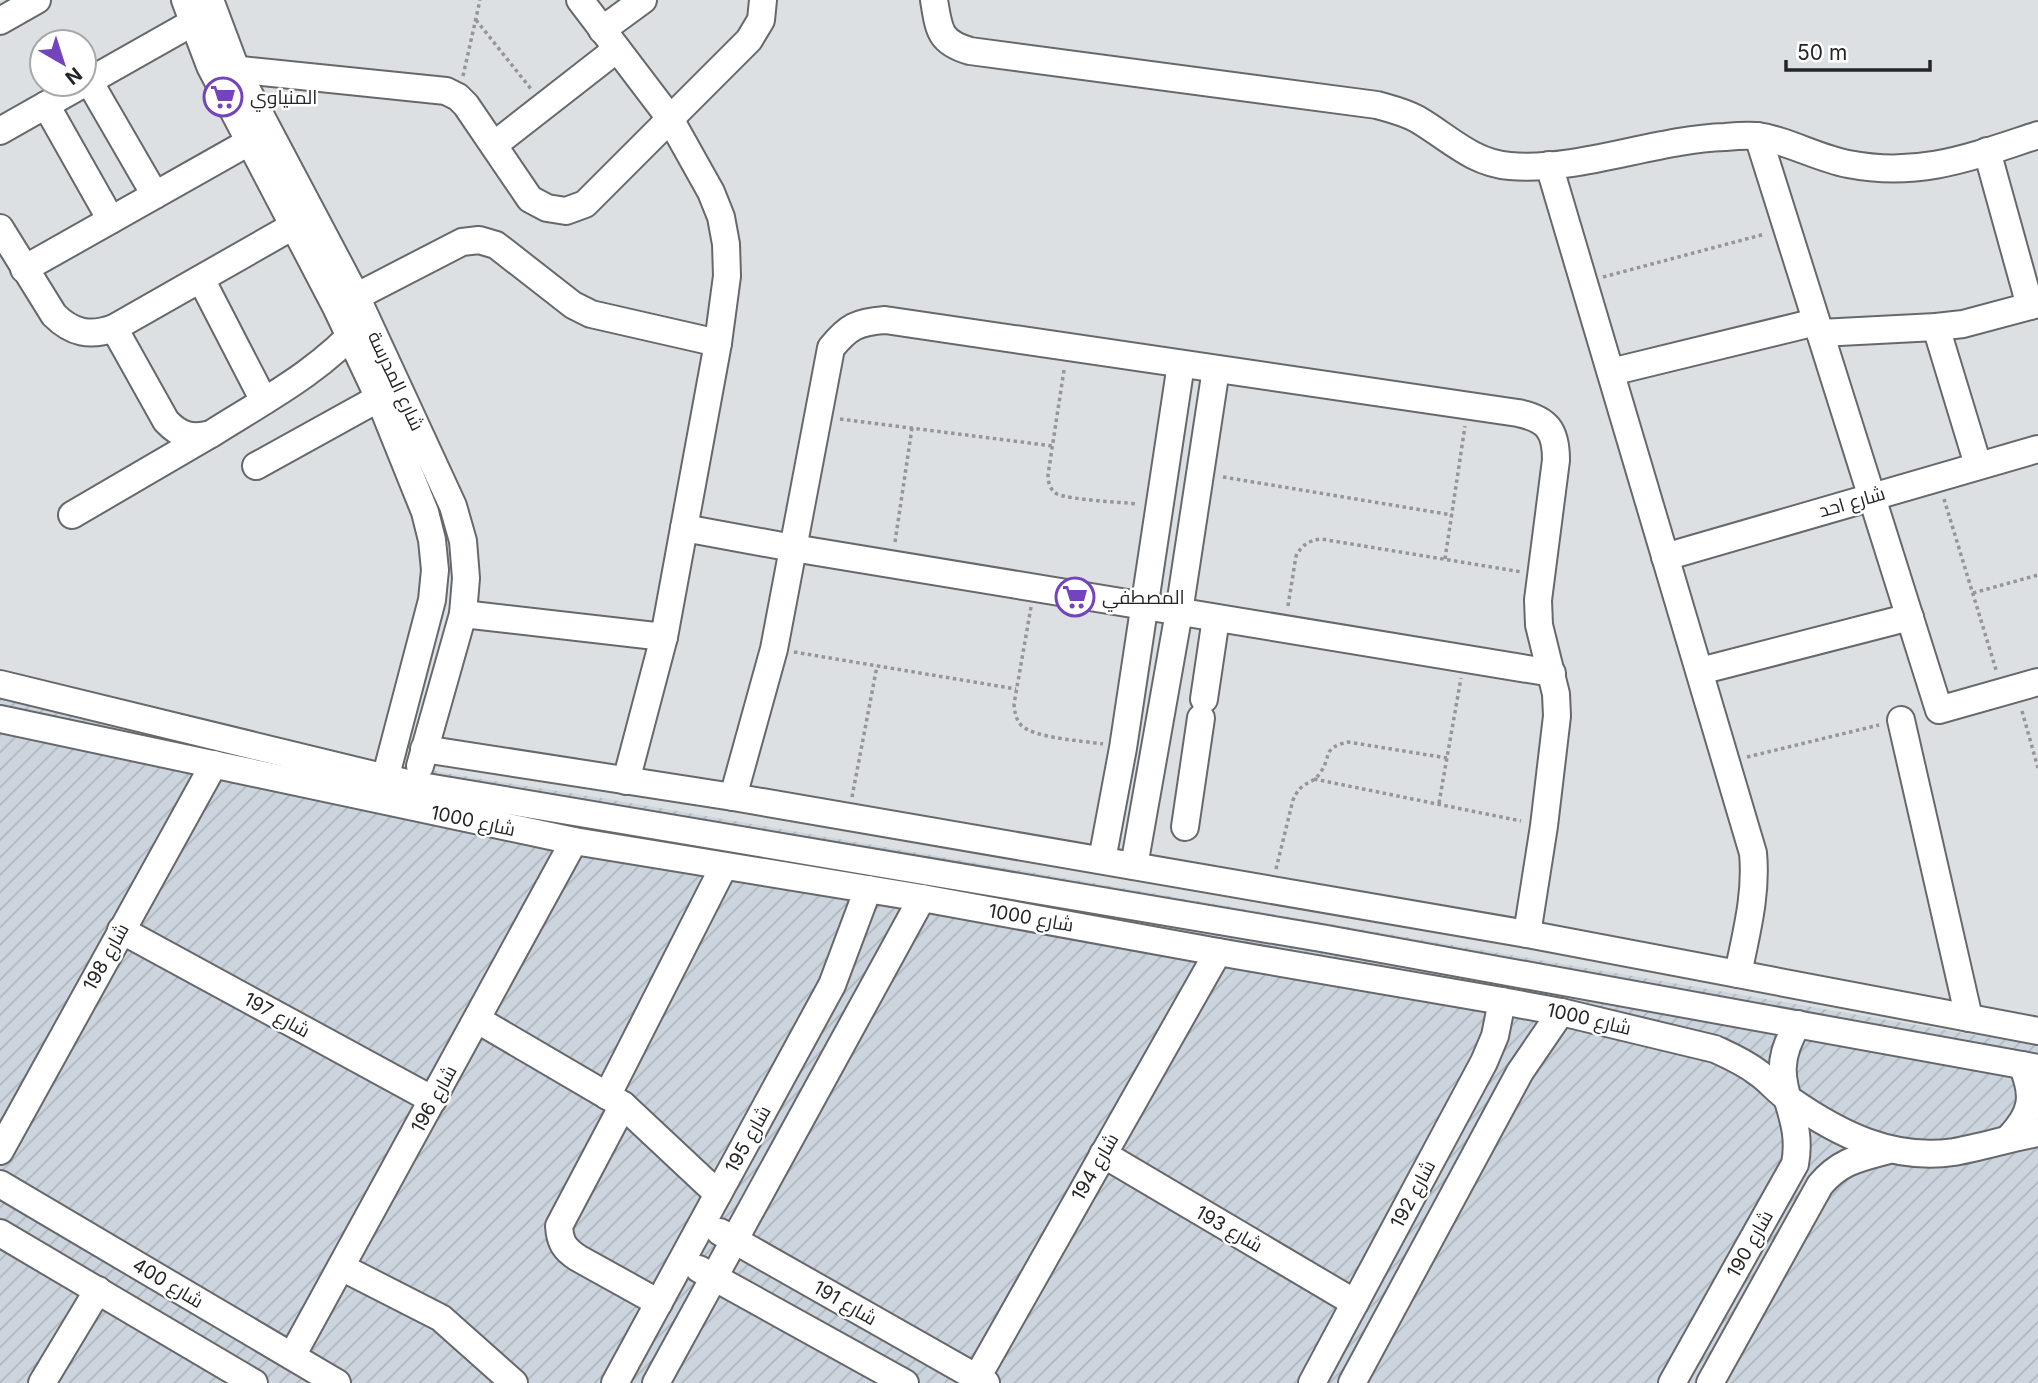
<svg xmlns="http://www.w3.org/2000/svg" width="2038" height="1383" font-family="Inter,Cairo,sans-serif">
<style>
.industrial{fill:url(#industrial-furrows)}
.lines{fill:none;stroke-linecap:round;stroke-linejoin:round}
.minor-casing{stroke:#66686b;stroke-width:30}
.path{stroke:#949698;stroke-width:3.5;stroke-dasharray:3.5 3.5;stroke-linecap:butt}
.minor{stroke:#fff;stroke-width:26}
.labels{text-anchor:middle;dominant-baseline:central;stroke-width:5;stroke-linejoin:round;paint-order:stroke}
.poi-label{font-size:19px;fill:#242526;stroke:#fff;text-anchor:start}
.street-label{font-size:19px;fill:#242526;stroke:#fff}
</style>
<defs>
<pattern id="industrial-furrows" width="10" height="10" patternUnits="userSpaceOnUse" patternTransform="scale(1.75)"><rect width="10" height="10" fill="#ccd5dd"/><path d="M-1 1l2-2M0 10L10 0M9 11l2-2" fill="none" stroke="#afb7be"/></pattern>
</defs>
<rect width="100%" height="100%" fill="#dde0e2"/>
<polygon class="industrial" points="0,696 458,775 619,801 2038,1046 2038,1383 0,1383"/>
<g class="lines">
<defs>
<g id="minor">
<polyline points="185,0 210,66 336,307 379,398 425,512 432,540 435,570 432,600 385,779"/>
<polyline points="210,0 236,69 356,296 453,506 463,541 466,578 463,614 420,766"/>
<polyline points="580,0 669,117 711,192 721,217 726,244 727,276 718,343 664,637 626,781"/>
<path d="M934,0C939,30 939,42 970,51L1377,105C1391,109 1404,112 1417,119C1448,137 1472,163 1510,166C1578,172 1656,139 1725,137C1735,136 1746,135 1756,136C1787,140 1817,158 1848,164C1920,178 1971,157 2038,135"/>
<polyline points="0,21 37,0"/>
<polyline points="602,30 643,0"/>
<polyline points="222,68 446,91 458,97 466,105 530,199 547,208 566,211 585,204 749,40 761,20 763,0"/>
<polyline points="89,81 155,195"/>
<polyline points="84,84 206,15"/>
<polyline points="46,105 111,220"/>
<polyline points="0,131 83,84"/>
<polyline points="1758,136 1939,710 2038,682"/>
<polyline points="494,145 617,49"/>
<polyline points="1987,151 2030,306"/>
<path d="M1549,165L1753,853C1757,894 1746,934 1738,974"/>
<path d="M0,228L54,315C72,333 90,337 114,328L309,217"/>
<polyline points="24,269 265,133"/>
<polyline points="201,279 264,401"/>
<polyline points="342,304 462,242 479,240 496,245 573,305 591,314 718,343"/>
<polyline points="1936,327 1978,465"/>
<path d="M114,328L166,421C180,436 192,439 211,434C263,401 321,371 361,324"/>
<polyline points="1820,333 1936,327 1963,324 2038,304"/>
<polyline points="1611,372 1816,322"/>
<polyline points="256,466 379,398"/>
<polyline points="72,515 209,435"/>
<polyline points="684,528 793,548 1552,673"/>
<polyline points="1665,557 2038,449"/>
<polyline points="463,614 664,637"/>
<polyline points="1700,671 1910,617"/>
<polyline points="0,684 415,785 1321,938 2038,1068"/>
<polyline points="1204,699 1216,618"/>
<path d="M0,719L574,841L922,898L1218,952L1502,1001L1561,1012L1715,1049C1730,1056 1744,1062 1757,1072C1769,1080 1778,1092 1790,1100C1839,1134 1892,1161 1954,1152C1982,1147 2010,1138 2038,1133"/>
<polyline points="1901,720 1969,1018"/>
<polyline points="424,749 733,797 1527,934 2038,1031"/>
<path d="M733,797L774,649L831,348C848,327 857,322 885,320L1518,413C1547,419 1556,430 1556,460L1538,600L1539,625L1556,694L1557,716L1544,826L1527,934"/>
<polyline points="1185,827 1201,718"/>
<polyline points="1102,860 1123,748 1181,364"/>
<polyline points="1134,866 1179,612 1216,369"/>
<polyline points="121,930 433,1100"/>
<polyline points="478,1020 623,1105 718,1194"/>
<polyline points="607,1096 724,866"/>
<path d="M623,1105L559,1226C560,1242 564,1249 578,1258L659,1303"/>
<path d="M2009,1138C2033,1113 2035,1096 2022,1065"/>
<polyline points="0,1151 214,764"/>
<polyline points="1103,1154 1355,1303"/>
<polyline points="0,1184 337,1383"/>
<polyline points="720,1232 986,1383"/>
<polyline points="0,1233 254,1383"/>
<polyline points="341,1267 441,1318 514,1383"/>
<polyline points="699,1269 905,1383"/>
<polyline points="292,1356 574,841"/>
<polyline points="42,1383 98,1290"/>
<polyline points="615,1383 832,985 868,889"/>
<polyline points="656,1383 922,898"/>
<polyline points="974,1383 1218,952"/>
<polyline points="1312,1383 1484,1062 1495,1036 1502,1001"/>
<polyline points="1352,1383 1520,1072 1561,1012"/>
<path d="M1672,1383L1795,1164C1806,1106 1760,1084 1798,1024"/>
<path d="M1710,1383L1820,1185C1840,1161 1859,1158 1889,1150"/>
</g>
</defs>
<use href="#minor" class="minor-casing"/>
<g class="path">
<polyline points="476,20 531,89"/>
<polyline points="463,76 480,0"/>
<polyline points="1603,277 1765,234"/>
<path d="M1064,370L1048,475C1048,482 1050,490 1057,494C1071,500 1120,502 1137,504"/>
<polyline points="840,419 1053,446"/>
<polyline points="1223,477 1452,515"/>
<polyline points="1944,499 1997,673"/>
<polyline points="895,542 912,428"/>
<polyline points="1445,559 1465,426"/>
<polyline points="1973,593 2038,575"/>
<path d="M1288,606L1296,556C1302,545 1308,541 1321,539L1522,572"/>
<path d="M1031,607L1014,704C1015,712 1015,718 1021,725C1033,738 1084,741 1103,744"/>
<polyline points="794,652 1016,689"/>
<polyline points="2022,711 2038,768"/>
<polyline points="1747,757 1879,725"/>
<polyline points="1314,779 1521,821"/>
<polyline points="852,797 877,666"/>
<polyline points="1439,803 1461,678"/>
<path d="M1276,869L1293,800C1302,779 1312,786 1320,773C1332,757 1321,748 1348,742L1447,758"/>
</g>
<use href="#minor" class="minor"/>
</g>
<defs>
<symbol id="supermarket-ring" viewBox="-11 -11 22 22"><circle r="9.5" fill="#fff" stroke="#7344bc" stroke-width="1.5"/><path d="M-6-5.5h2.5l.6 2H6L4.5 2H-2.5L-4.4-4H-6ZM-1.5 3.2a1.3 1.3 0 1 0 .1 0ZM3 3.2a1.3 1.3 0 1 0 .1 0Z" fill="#7344bc"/></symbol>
</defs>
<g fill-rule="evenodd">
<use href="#supermarket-ring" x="201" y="75" width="44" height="44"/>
<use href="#supermarket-ring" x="1053" y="575" width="44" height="44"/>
</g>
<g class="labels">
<g class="poi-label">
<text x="250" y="97">المنياوي</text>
<text x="1102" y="597">المصطفي</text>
</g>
<g class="street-label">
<text transform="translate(396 381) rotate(65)">شارع المدرسة</text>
<text transform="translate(1852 502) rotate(-16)">شارع احد</text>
<text transform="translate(473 821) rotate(12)">شارع 1000</text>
<text transform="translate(1031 918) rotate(10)">شارع 1000</text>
<text transform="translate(106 957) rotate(-61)">شارع 198</text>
<text transform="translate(277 1015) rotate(29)">شارع 197</text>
<text transform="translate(1589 1019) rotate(13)">شارع 1000</text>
<text transform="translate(434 1099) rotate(-61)">شارع 196</text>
<text transform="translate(748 1139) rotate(-61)">شارع 195</text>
<text transform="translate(1095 1167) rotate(-60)">شارع 194</text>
<text transform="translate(1413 1194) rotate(-62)">شارع 192</text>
<text transform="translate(1229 1229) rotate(30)">شارع 193</text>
<text transform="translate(1750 1244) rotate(-61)">شارع 190</text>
<text transform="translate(168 1283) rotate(31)">شارع 400</text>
<text transform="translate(845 1303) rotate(30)">شارع 191</text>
</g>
</g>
<g transform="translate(63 63) rotate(141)"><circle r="33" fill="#ffffff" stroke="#a7a8a8" stroke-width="2"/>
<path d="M0-5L12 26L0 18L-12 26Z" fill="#7344bc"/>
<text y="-10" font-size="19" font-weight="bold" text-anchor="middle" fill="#242526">N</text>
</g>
<path d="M1786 60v10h144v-10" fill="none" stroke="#242526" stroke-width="3.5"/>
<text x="1797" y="60" font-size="21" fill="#242526" stroke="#ffffff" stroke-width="5" paint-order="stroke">50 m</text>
</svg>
